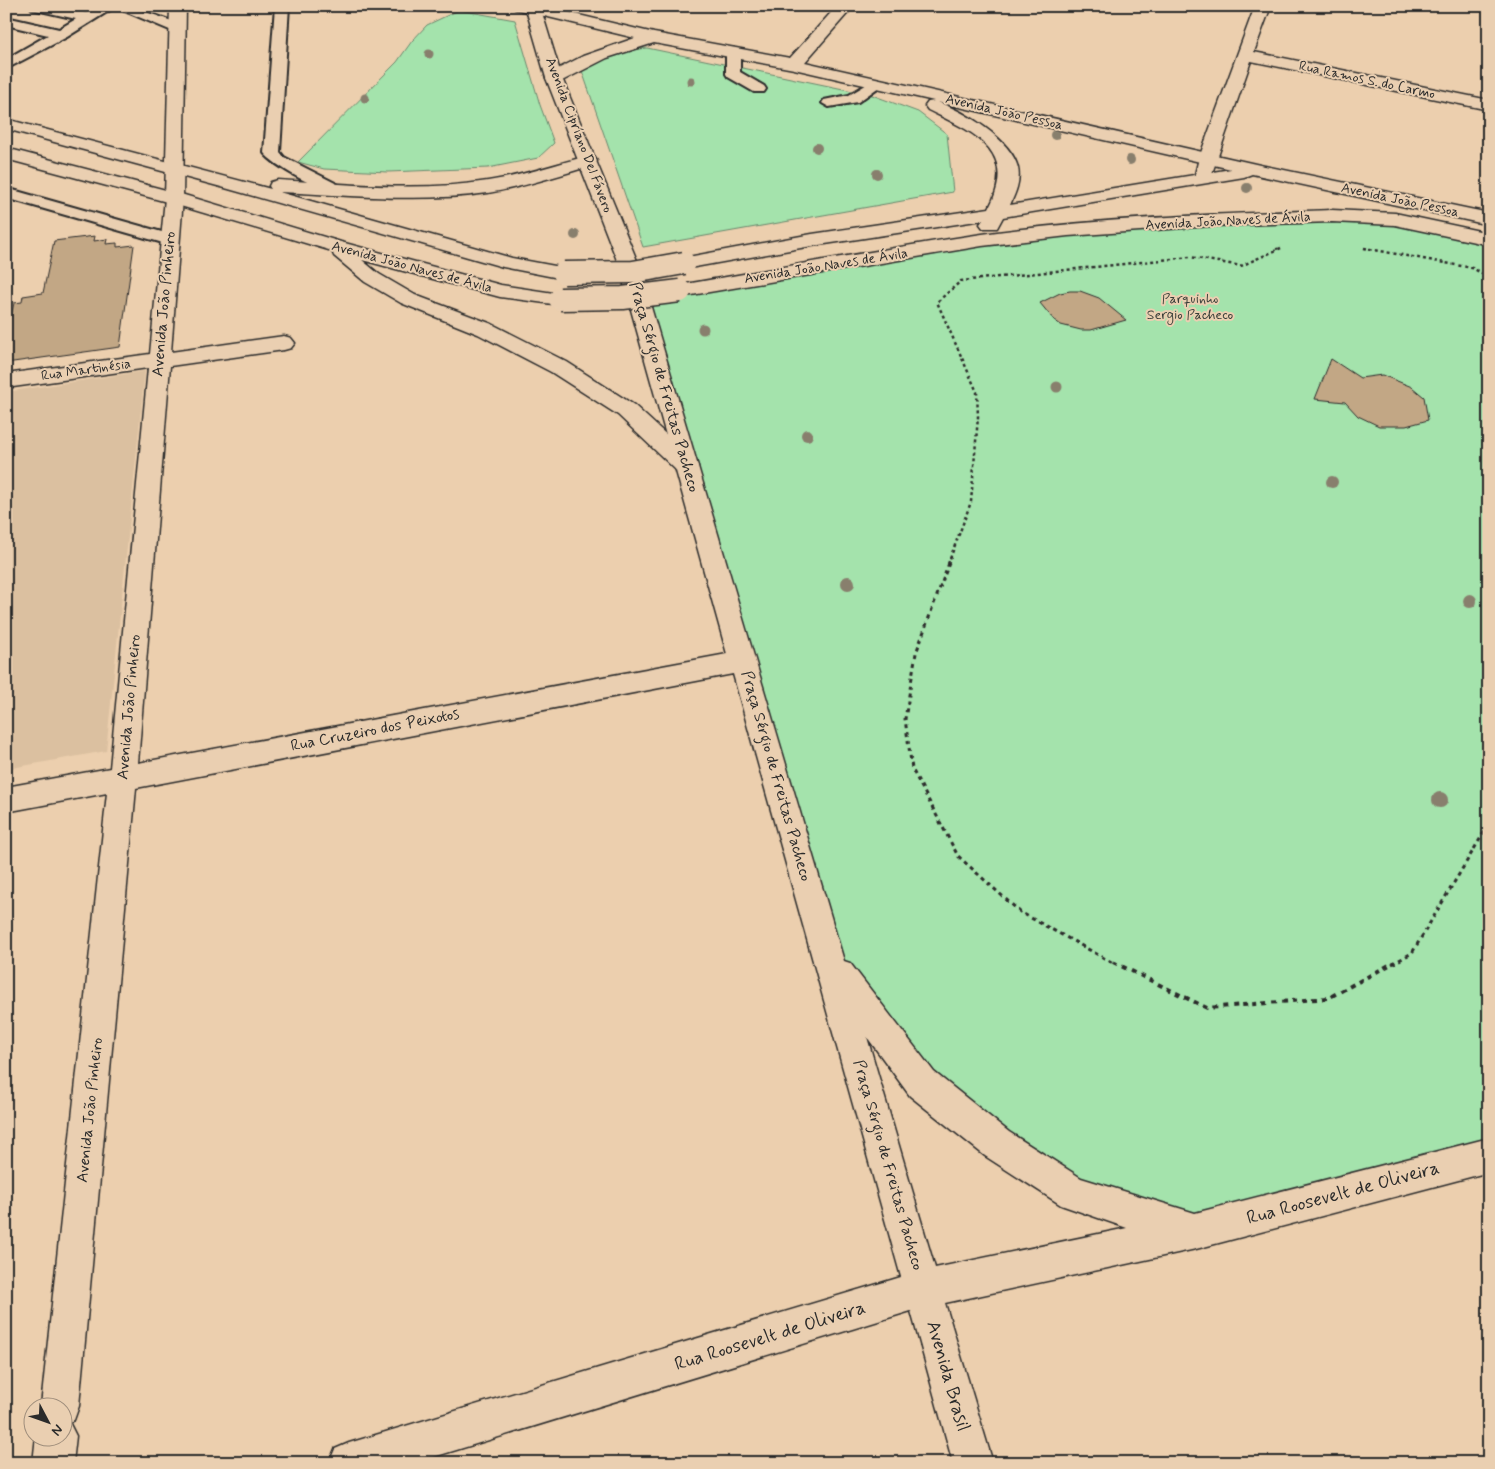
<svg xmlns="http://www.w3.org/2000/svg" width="1495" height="1469" font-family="Mynerve,sans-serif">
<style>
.built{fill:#dbc0a0}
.green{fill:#a4e3ac;stroke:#68876c}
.building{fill:#c2a785;stroke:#2b2b2b}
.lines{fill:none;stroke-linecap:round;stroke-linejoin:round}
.lane-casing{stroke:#2b2b2b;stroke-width:4}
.street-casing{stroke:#2b2b2b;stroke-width:3}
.secondary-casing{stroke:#2b2b2b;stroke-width:3}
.path-far3{stroke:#2b2b2b;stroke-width:2;stroke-dasharray:2.5 2.5;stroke-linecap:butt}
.path-far2{stroke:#2b2b2b;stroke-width:2.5;stroke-dasharray:3 3;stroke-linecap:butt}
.path-far1{stroke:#2b2b2b;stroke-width:3;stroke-dasharray:4 4;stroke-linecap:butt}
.path{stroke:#2b2b2b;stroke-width:4;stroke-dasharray:5 5;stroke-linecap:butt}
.lane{fill:#eacfb1;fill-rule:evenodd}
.street{fill:#eacfb1;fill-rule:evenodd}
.secondary{fill:#eacfb1;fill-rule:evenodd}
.secondary-bridge-casing{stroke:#2b2b2b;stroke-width:25;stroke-linecap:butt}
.secondary-bridge{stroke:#eacfb1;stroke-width:22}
.tree{fill:#887f6d}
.labels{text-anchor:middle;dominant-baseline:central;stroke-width:4;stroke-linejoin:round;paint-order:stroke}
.far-street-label{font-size:14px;fill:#2b2b2b;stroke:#eacfb1}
.far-park-label{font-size:14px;fill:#373d38;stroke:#eacfb1}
.street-label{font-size:16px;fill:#2b2b2b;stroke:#eacfb1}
.near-street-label{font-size:19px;fill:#2b2b2b;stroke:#eacfb1}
</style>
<rect width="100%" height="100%" fill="#eccfae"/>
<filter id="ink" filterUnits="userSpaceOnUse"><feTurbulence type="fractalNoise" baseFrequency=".02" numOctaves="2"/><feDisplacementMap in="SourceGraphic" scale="10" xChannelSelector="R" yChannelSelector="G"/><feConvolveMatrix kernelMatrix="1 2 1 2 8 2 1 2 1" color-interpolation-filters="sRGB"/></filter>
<g filter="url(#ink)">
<polygon class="built" points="145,371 106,751 6,769 6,392"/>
<g class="green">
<polygon points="459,10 515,20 540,105 554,143 538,158 488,168 388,172 324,169 298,162 397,62 412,41 427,25"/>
<polygon points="647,48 872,95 918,112 947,134 953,192 643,247 580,65 614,53"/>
<polygon points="1395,219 1489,239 1489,1155 1196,1231 997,1144 829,961 639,304 1068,230"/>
</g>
<g class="building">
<polygon points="95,236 94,241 107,239 106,244 117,243 117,247 134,245 120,347 6,363 6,337 14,303 22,302 23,296 43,293 54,241"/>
<polygon points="1070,291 1080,291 1099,298 1126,320 1091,330 1081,330 1061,325 1054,320 1040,303 1060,293"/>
<polygon points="1331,359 1360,378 1382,375 1412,387 1424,397 1428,420 1406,426 1379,426 1358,416 1345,402 1315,399"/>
</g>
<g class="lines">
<defs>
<g id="lane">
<path d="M30,6H56L86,13C118,0 151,13 182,25L184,28L177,32L172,31L115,7L67,37L6,69V59L48,35L6,25V17L59,29L76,19L32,9Z"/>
<path d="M275,6H289L280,152L284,157L341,186L343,189L341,192C326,196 273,165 264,153Z"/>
<polygon points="733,48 740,52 740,72 764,86 766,89 764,92 754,92 728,77 726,74 726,52"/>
<polygon points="874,80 879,81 881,84 879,87 858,102 829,107 822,103 824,100 849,95"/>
<polygon points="6,188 176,236 178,240 176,244 170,245 6,198"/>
</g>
<g id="street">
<path d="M170,6H186L183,198L171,352L284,336L291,338L295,343L291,348L284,350L170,366L138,763L727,654L618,263L546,78L526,9L528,6H540L562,78L638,263L844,961L850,963L934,1072L1009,1132L1081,1178L1195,1213L1489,1138V1172L1196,1249L945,1303L993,1463H953L911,1311L414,1463H329L335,1449L349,1443L901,1277L733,674L136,788L79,1406L74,1420L69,1422L76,1436L73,1463H33L36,1436H62V1406H41L107,793L6,812V787L110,768L148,368L6,388V374L150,354L165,198ZM867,1037L910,1096L985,1156L1061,1205L1127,1228L935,1268Z"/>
<polygon points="1255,6 1271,6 1254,52 1489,100 1489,110 1251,61 1209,182 1197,182 1194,178 1199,158"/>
</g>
<g id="secondary">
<path d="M512,6H541L654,33L790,58L837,6H854L805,62L1260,165L1489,213V225L1252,174L1244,177L1003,217L997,228H983L980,224L983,220L812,246L684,269L677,267L674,263L677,259L812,234L989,208C1019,150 973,132 928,110L925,106L928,102L934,101L794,69L654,43L607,58L560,82H548L546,78L548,74L583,56L635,38L515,9ZM937,102L1231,169L1010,205C1015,194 1021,181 1018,168C1012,140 963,110 937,102Z"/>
<path d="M6,119L271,189L269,186L271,182L278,180C347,184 419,192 488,181C522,176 555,164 588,156L594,157L597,161L594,165C559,175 524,187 488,193C419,203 348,195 279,192L512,258L571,269L574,273L571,277L564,279L503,267L225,188L6,129Z"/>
<polygon points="6,148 181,194 341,242 501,285 567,295 570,299 567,303 560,305 500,297 362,260 379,274 415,295 492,324 567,362 634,405 694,460 698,466 694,472 686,474 678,472 618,415 551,372 478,334 401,303 365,282 334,256 332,251 167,202 6,159"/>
<path d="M1332,210L1395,213L1489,233V245L1395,225L1332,222L1212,226L1068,236L982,246L680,297L673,295L670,291L673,287L680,285C780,268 881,249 982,234C1098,218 1215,214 1332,210Z"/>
</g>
</defs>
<use href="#lane" class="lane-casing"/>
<use href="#street" class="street-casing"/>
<use href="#secondary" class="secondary-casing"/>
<g class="path-far3">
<polyline points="1364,248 1371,249"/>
<polyline points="1276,249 1281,248"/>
</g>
<g class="path-far2">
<polyline points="1364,248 1472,268 1489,277"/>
<polyline points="948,564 971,502 978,417 977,392 937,302 961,281 1190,257 1241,266 1281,248"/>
</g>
<g class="path-far1">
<polyline points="949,563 916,653 905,719 912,769 958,856 1020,912 1115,964"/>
<polyline points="1392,964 1412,953 1489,824"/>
</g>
<polyline class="path" points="1113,962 1207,1008 1328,998 1395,962"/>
<use href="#lane" class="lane"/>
<use href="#street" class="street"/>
<use href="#secondary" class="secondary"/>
<defs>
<g id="secondary-bridge">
<polyline points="564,273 633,272 684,263"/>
<polyline points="560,299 623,298 680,291"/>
</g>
</defs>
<use href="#secondary-bridge" class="secondary-bridge-casing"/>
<use href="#secondary-bridge" class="secondary-bridge"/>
</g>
<g class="tree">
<circle cx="429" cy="54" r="4.5"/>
<circle cx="691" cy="81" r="4.5"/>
<circle cx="365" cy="98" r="4.5"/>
<circle cx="1055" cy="135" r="5"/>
<circle cx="817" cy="148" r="5"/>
<circle cx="1130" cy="160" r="5"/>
<circle cx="877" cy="174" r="5"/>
<circle cx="1247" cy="188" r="5"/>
<circle cx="575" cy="235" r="5"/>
<circle cx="703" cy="329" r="5.5"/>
<circle cx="1057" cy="387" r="5.5"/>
<circle cx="807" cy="435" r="6"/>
<circle cx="1332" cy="482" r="6"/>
<circle cx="848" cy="583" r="7"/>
<circle cx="1470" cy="601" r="7"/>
<circle cx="1440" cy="800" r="8"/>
</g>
</g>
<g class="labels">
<g class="far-street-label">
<text transform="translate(1367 80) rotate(12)">Rua Ramos S. do Carmo</text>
<text transform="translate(1004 112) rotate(13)">Avenida João Pessoa</text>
<text transform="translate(579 135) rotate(69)">Avenida Cipríano Del Fávero</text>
<text transform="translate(1400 200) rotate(12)">Avenida João Pessoa</text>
<text transform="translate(1228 221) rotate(-3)">Avenida João Naves de Ávila</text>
<text transform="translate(826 266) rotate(-9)">Avenida João Naves de Ávila</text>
<text transform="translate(412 267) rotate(15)">Avenida João Naves de Ávila</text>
<text transform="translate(86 370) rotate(-8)">Rua Martinésia</text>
</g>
<g class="far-park-label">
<text x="1190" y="299">Parquinho<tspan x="1190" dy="16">Sergio Pacheco</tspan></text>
</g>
<g class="street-label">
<text transform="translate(164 304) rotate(-85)">Avenida João Pinheiro</text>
<text transform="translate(664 387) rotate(74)">Praça Sérgio de Freitas Pacheco</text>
<text transform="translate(129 707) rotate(-85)">Avenida João Pinheiro</text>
<text transform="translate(375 730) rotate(-11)">Rua Cruzeiro dos Peixotos</text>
<text transform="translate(776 776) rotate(74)">Praça Sérgio de Freitas Pacheco</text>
<text transform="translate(90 1110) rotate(-84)">Avenida João Pinheiro</text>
<text transform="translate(888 1165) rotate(74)">Praça Sérgio de Freitas Pacheco</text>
</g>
<g class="near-street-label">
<text transform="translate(1343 1193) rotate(-15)">Rua Roosevelt de Oliveira</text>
<text transform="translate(770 1336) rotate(-17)">Rua Roosevelt de Oliveira</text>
<text transform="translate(948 1376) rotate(74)">Avenida Brasil</text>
</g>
</g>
<rect width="1495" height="1469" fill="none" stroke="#eacfb1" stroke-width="25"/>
<rect x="12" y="12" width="1470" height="1444" fill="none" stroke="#2b2b2b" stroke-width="2" filter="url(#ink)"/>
<g transform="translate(48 1422) rotate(131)"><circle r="24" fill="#eacfb1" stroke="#9e8d7b"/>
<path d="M0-4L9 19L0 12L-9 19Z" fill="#2b2b2b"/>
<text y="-8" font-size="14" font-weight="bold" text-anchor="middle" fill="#2b2b2b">N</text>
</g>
</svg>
